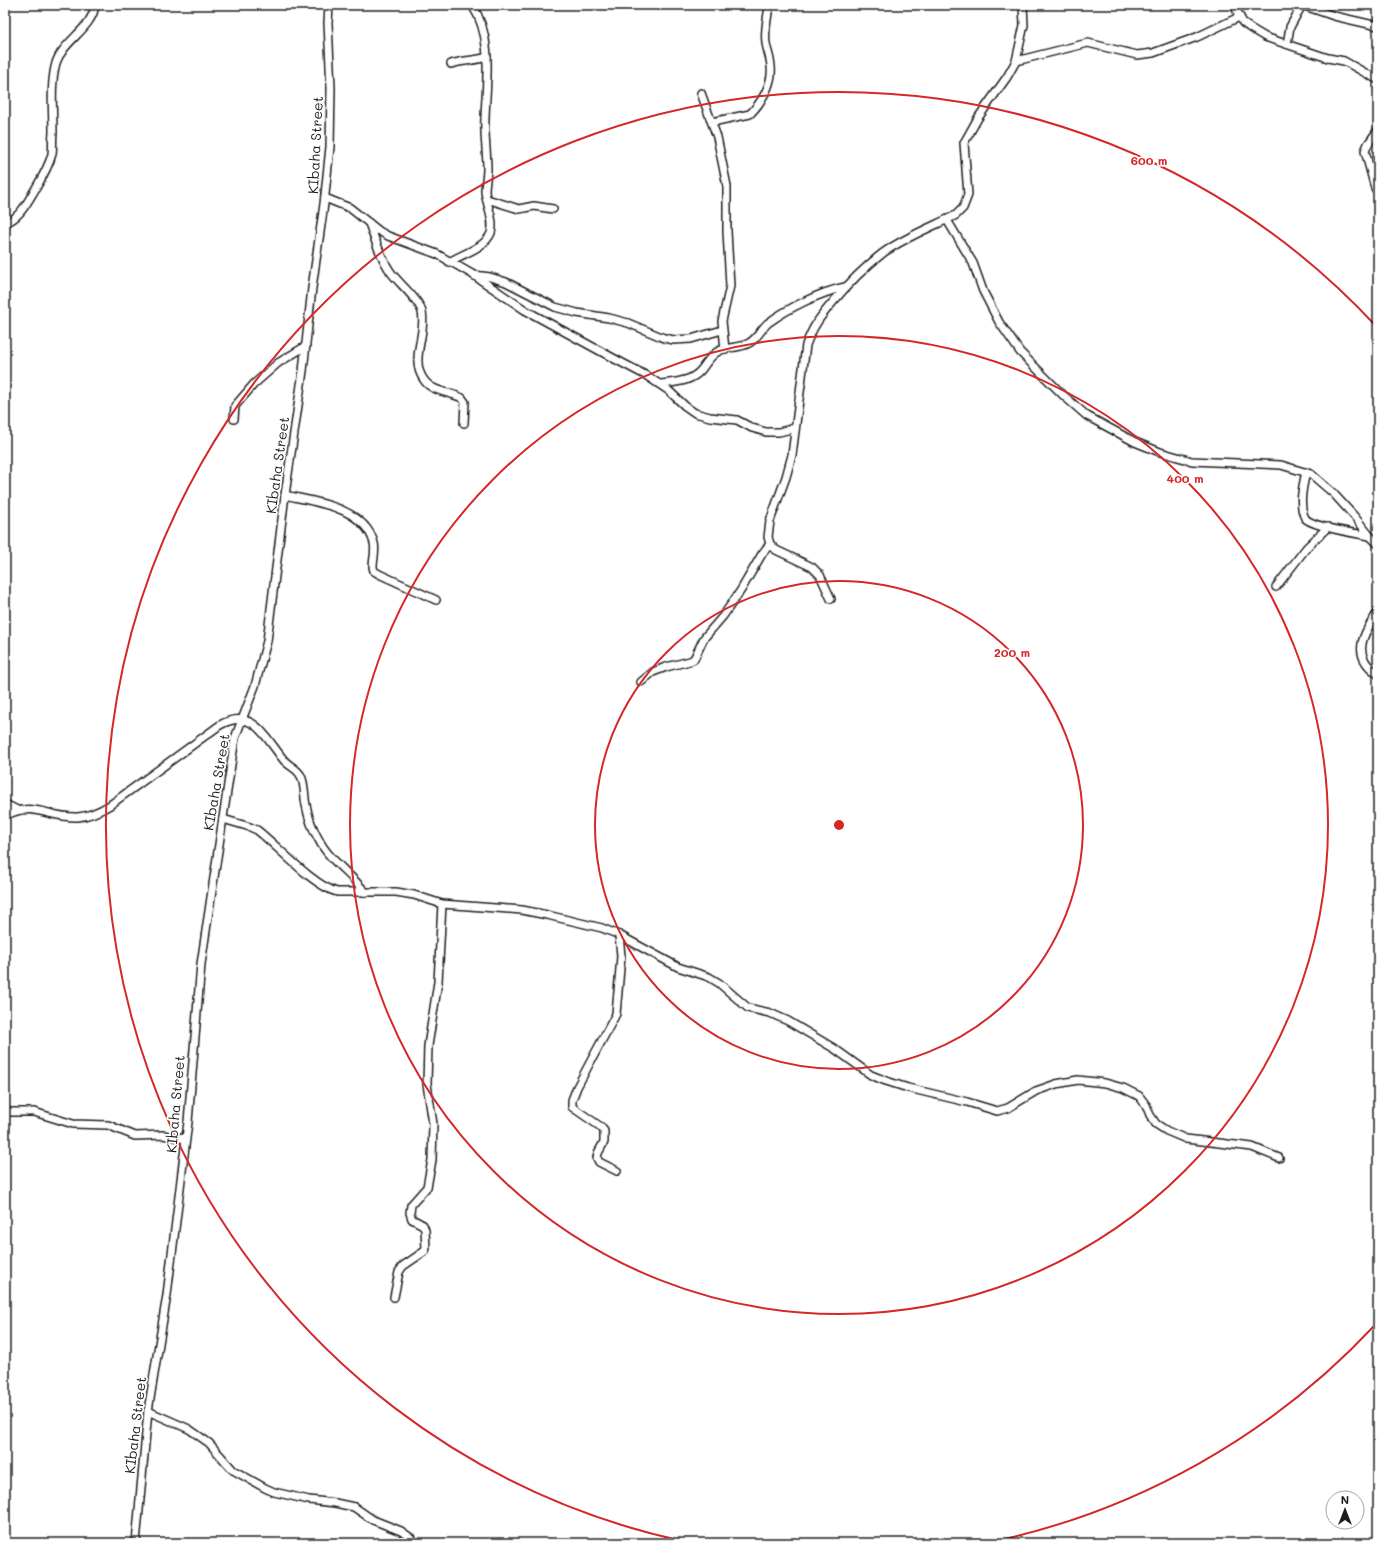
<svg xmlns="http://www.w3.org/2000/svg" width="1383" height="1548" font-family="Mali,sans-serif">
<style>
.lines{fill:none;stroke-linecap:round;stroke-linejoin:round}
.street-casing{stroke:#1c1c1c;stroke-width:10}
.street{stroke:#fff;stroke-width:7}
.ring{fill:none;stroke:#d62828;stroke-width:2}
.labels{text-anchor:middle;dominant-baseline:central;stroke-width:3.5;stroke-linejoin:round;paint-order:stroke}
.street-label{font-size:14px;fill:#1c1c1c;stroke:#fff}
.centre{fill:#d62828;stroke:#fff;stroke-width:2}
.ring-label{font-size:12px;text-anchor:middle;font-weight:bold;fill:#d62828;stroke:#fff;stroke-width:3.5;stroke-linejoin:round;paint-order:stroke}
</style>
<rect width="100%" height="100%" fill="#fff"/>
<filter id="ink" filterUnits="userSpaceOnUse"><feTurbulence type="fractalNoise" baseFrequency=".025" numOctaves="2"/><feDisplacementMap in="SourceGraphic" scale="8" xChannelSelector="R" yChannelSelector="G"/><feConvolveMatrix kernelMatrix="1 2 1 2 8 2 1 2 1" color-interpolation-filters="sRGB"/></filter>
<g filter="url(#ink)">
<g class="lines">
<defs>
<g id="street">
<polyline points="1234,5 1243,23 1250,28 1265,37 1328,58 1344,61 1378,80"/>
<polyline points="1302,5 1334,16 1378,26"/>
<polyline points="1287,44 1290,27 1302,5"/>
<polyline points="1016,61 1088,43 1137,55 1153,53 1197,37 1239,17"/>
<path d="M451,64C463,60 475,61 487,57"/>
<polyline points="701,93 717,137 727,186 727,231 730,286 722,321 725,349"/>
<path d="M712,122L750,114C761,103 773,84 771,67C771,59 767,51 766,43C764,30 768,17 769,5"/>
<polyline points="1378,130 1368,144 1365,151 1375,188 1378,193"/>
<polyline points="325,198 350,208 379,231 388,236 437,254 472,274 525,310 613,358 647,376 668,390 685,406 695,413 710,417 737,420 752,428 766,432 779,432 795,428"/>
<polyline points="487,199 519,209 534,206 553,209"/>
<polyline points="947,220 973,263 983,291 999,322 1020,352 1063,395 1087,416 1135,442 1160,452 1192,461 1281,465 1311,474 1333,493 1354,516 1370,536 1378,544"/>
<path d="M5,223C17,219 24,208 30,198C38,184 48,170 52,154C53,147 52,140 53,133C53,110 50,85 56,63C63,41 93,28 95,5"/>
<path d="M369,223C375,240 380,256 390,271C398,283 419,299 422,312C427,334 409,360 424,380C432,392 450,392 462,398L465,402L464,423"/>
<path d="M449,262C462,254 485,248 491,233C495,220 486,204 485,191C485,184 487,176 487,169C487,152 484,135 485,118C486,81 494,38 472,5"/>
<polyline points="474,275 490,277 506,282 555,307 577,313 609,318 628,323 664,338 674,340 691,339 722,330"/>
<path d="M661,384C675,382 691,382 701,370C706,364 709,357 717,352C726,346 739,349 749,343C757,339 761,329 768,323C788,308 821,292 845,287"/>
<polyline points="234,419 235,406 254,384 278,363 306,346"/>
<path d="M1306,472C1303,485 1298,505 1305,518C1310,526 1358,534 1370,536"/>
<path d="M285,495C315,502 364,507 374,543C376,551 373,559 373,567L374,571L379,574L436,600"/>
<polyline points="1276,587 1307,547 1328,527"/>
<path d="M831,599L820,575L812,567L776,550L770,544L768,537L770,521L786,477L792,455L806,345C813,326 820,317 833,302C848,284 865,267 883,253C905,237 932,227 956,215L963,208L968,195L964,143L978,118L1007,77L1016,61L1024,25L1023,5"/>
<path d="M1378,612C1363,635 1350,655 1378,674"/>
<polyline points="641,682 653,672 666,667 690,661 694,659 704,638 723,616 741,590 762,554 770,544"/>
<polyline points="5,804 17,810"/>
<path d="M5,816C33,800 50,819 78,817C90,816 100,811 110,805L220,725C253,707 265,737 283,759C288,766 297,768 301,776C305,784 304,796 306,805C308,816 313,830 319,840C329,860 351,874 365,892"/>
<path d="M223,819L250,827L257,830C279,847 312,885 337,892H396L414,895L442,904L522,910L547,915L602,928L619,935L678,967L709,977L719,983L748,1008L770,1013L788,1021L835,1049L871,1075L886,1081L908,1088L967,1102L997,1111L1008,1108L1036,1091L1056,1084L1078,1080L1105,1083L1123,1088L1139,1096L1146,1105L1150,1115L1156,1124L1167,1131L1186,1139L1252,1147L1279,1158"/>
<polyline points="5,1112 34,1112 73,1124 108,1125 135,1136 163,1135 185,1139"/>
<polyline points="617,1171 599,1162 597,1158 598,1153 604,1142 604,1131 601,1127 572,1107 572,1100 577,1087 616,1014 619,980 621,956 619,935"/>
<polyline points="394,1297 399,1272 403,1266 425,1251 426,1248 425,1230 423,1225 412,1219 410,1213 411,1205 427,1187 432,1160 433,1124 427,1084 428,1046 438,982 442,904"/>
<polyline points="148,1411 189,1429 209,1443 233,1470 265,1488 274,1492 309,1500 335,1503 354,1507 373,1520 401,1531 411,1538 413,1543"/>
<polyline points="136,1543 148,1411 167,1295 188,1122 201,964 235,738 255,686 267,641 285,495 303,371 312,288 324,204 330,147 331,88 328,23 329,5"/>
</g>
</defs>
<use href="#street" class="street-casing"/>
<use href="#street" class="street"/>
</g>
</g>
<g class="ring">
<circle cx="839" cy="825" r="244"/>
<circle cx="839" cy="825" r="489"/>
<path d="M1375 1325A733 733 0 0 1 991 1542M687 1542A733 733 0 1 1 1375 325"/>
</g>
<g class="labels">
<g class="street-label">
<text transform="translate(315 145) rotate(-87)">KIbaha Street</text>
<text transform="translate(277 465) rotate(-82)">KIbaha Street</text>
<text transform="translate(216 782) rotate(-80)">KIbaha Street</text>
<text transform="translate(175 1104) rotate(-85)">KIbaha Street</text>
<text transform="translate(135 1425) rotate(-83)">KIbaha Street</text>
</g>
</g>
<circle cx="839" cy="825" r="6" class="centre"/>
<g class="ring-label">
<text x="1149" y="165">600 m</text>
<text x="1185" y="483">400 m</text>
<text x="1012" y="657">200 m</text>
</g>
<rect width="1383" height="1548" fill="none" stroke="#fff" stroke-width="20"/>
<rect x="10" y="10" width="1363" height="1528" fill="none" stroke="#1c1c1c" stroke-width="1.5" filter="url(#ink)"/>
<g transform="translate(1345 1510)"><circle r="19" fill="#ffffff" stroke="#a4a4a4"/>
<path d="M0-3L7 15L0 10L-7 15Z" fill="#1c1c1c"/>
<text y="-6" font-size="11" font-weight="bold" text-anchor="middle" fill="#1c1c1c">N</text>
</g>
</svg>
